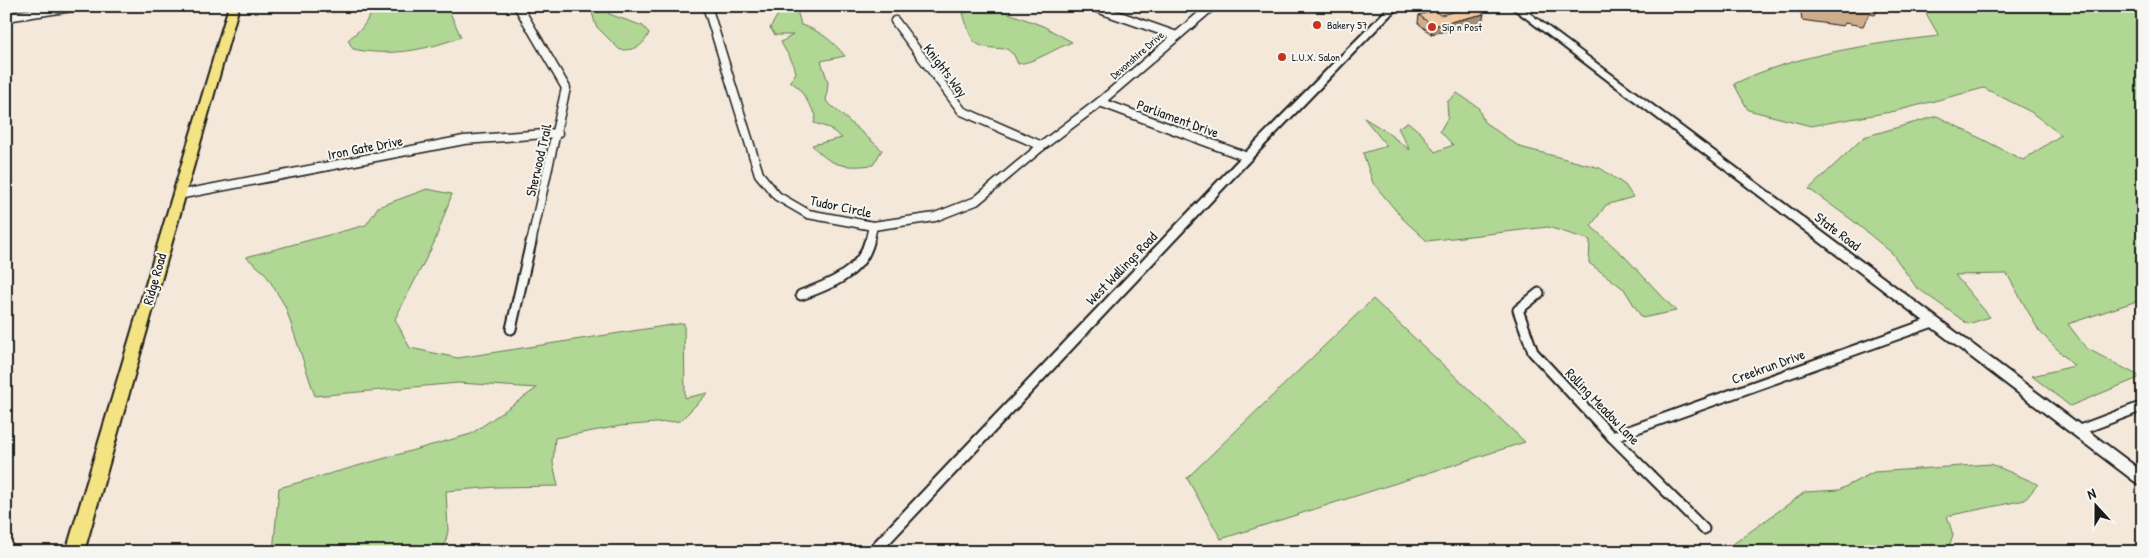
<svg xmlns="http://www.w3.org/2000/svg" width="2149" height="558" font-family="'Patrick Hand',sans-serif">
<style>
.green{fill:#b0d793;stroke:#667a58}
.lines{fill:none;stroke-linecap:round;stroke-linejoin:round}
.minor-far1-casing{stroke:#1c1c1c;stroke-width:11}
.minor-casing{stroke:#1c1c1c;stroke-width:13}
.tertiary-casing{stroke:#1c1c1c;stroke-width:4}
.secondary-casing{stroke:#1c1c1c;stroke-width:4}
.primary-casing{stroke:#1c1c1c;stroke-width:4}
.minor-far1{stroke:#f6f6f2;stroke-width:8}
.minor{stroke:#f6f6f2;stroke-width:9}
.tertiary{fill:#f6f6f2;fill-rule:evenodd}
.secondary{fill:#f6f6f2;fill-rule:evenodd}
.primary{fill:#f4e382;fill-rule:evenodd}
.wall{fill:#cfad8a;stroke:#1c1c1c}
.shaded-wall{fill:#a98d71;stroke:#1c1c1c}
.building{fill:#f1c9a1;stroke:#1c1c1c}
.poi-dot{fill:#c8321e;stroke:#f6f6f2;stroke-width:2}
.labels{text-anchor:middle;dominant-baseline:central;stroke-width:4;stroke-linejoin:round;paint-order:stroke}
.far-poi-label{font-size:11px;fill:#1c1c1c;stroke:#f6f6f2;text-anchor:start}
.far-street-label{font-size:11px;fill:#1c1c1c;stroke:#f6f6f2}
.street-label{font-size:14px;fill:#1c1c1c;stroke:#f6f6f2}
</style>
<rect width="100%" height="100%" fill="#f4e8da"/>
<filter id="ink" filterUnits="userSpaceOnUse"><feTurbulence type="fractalNoise" baseFrequency=".02" numOctaves="2"/><feDisplacementMap in="SourceGraphic" scale="10" xChannelSelector="R" yChannelSelector="G"/><feConvolveMatrix kernelMatrix="1 2 1 2 8 2 1 2 1" color-interpolation-filters="sRGB"/></filter>
<g filter="url(#ink)">
<g class="green">
<path d="M342,6H447L461,37C426,50 390,57 353,49L348,40L362,28L375,8L340,11Z"/>
<path d="M590,6H608L609,14L643,26L649,33C643,47 635,50 620,50L596,26Z"/>
<path d="M783,6H796L801,25C819,30 833,41 845,56L821,61L828,82L826,101L882,150L873,165C845,168 831,167 812,145L842,138L829,128L814,123L816,115L799,88L790,81L796,73C794,61 786,53 781,42L793,35H775L770,28Z"/>
<path d="M1922,6H2143V299L2068,324L2086,348L2141,377L2070,406L2032,376L2074,366L2039,331L2007,274L1955,275L1990,317L1968,324L1916,287L1892,253L1852,220L1809,189L1864,137L1937,116L2023,160L2061,135L2031,112L1984,88L1896,111L1811,126L1748,110L1734,84C1792,55 1875,43 1939,36Z"/>
<path d="M983,7L1003,11L1043,26L1072,42C1054,49 1036,62 1018,64L1014,55L1007,49C972,47 973,46 963,13Z"/>
<polygon points="1457,93 1478,107 1484,122 1520,147 1600,168 1625,185 1633,197 1606,205 1591,226 1625,257 1676,311 1642,318 1624,289 1589,263 1590,240 1548,227 1427,241 1403,219 1373,183 1363,153 1387,146 1364,118 1384,130 1410,150 1398,128 1408,122 1422,134 1435,152 1453,145 1440,131 1448,117 1447,102"/>
<polygon points="427,189 452,194 434,243 395,319 410,348 458,358 684,323 685,398 708,393 680,421 620,426 555,438 553,463 558,486 497,487 446,491 448,531 443,552 273,552 279,488 471,434 537,388 458,383 315,396 285,306 265,273 246,257 366,225 378,207"/>
<polygon points="1373,299 1525,442 1221,539 1187,478"/>
<polygon points="1991,464 2038,484 2025,500 1947,516 1953,535 1947,552 1722,552 1805,492 1839,490 1874,472"/>
</g>
<g class="lines">
<defs>
<g id="minor-far1">
<polyline points="518,6 566,88 531,243"/>
<polyline points="707,6 759,174 777,196 808,214 873,226 935,217 976,201 1042,146 1100,102 1212,6"/>
<polyline points="1091,6 1177,36"/>
<polyline points="6,17 79,6"/>
<polyline points="895,21 962,111 1042,146"/>
<polyline points="1100,102 1247,157"/>
<polyline points="178,195 464,140 558,133"/>
<polyline points="869,243 873,226"/>
</g>
<g id="minor">
<polyline points="1539,293 1518,310 1533,352 1612,437 1704,529"/>
<path d="M801,295C829,285 861,273 869,242"/>
<polyline points="511,329 531,242"/>
<polyline points="2077,431 2143,406"/>
<polyline points="1612,437 1933,322"/>
</g>
<polygon id="tertiary" points="1390,6 1399,6 1251,159 881,552 865,552 1243,155"/>
<polygon id="secondary" points="1510,6 1520,6 2143,472 2143,486 2138,484"/>
<polygon id="primary" points="229,6 239,6 84,552 66,552"/>
</defs>
<use href="#minor-far1" class="minor-far1-casing"/>
<use href="#minor" class="minor-casing"/>
<use href="#tertiary" class="tertiary-casing"/>
<use href="#secondary" class="secondary-casing"/>
<use href="#primary" class="primary-casing"/>
<use href="#minor-far1" class="minor-far1"/>
<use href="#minor" class="minor"/>
<use href="#tertiary" class="tertiary"/>
<use href="#secondary" class="secondary"/>
<use href="#primary" class="primary"/>
</g>
<g class="wall">
<polygon points="1800,6 1880,6 1875,15 1869,14 1863,26 1845,23 1843,26 1802,20"/>
<polygon points="1419,15 1482,23 1431,34 1418,23"/>
</g>
<polygon class="shaded-wall" points="1484,14 1482,23 1431,34 1433,26"/>
<g class="building">
<polygon points="1830,6 1850,6 1851,10"/>
<polygon points="1853,6 1870,6 1871,9"/>
<polygon points="1475,7 1484,14 1433,26 1419,15 1435,11 1440,15"/>
</g>
</g>
<g class="poi-dot">
<circle cx="1317" cy="25" r="5"/>
<circle cx="1432" cy="27" r="5"/>
<circle cx="1282" cy="57" r="5"/>
</g>
<g class="labels">
<g class="far-poi-label">
<text x="1327" y="25">Bakery 57</text>
<text x="1442" y="27">Sip n Post</text>
<text x="1292" y="57">L.U.X. Salon</text>
</g>
<g class="far-street-label">
<text transform="translate(1137 55) rotate(-41)">Devonshire Drive</text>
</g>
<g class="street-label">
<text transform="translate(946 70) rotate(53)">Knights Way</text>
<text transform="translate(1178 118) rotate(20)">Parliament Drive</text>
<text transform="translate(365 147) rotate(-11)">Iron Gate Drive</text>
<text transform="translate(538 160) rotate(-77)">Sherwood Trail</text>
<text transform="translate(841 206) rotate(12)">Tudor Circle</text>
<text transform="translate(1838 231) rotate(37)">State Road</text>
<text transform="translate(1121 268) rotate(-46)">West Wallings Road</text>
<text transform="translate(154 279) rotate(-74)">Ridge Road</text>
<text transform="translate(1768 366) rotate(-20)">Creekrun Drive</text>
<text transform="translate(1603 406) rotate(46)">Rolling Meadow Lane</text>
</g>
</g>
<rect width="2149" height="558" fill="none" stroke="#f6f6f2" stroke-width="25"/>
<rect x="12" y="12" width="2124" height="533" fill="none" stroke="#1c1c1c" stroke-width="2" filter="url(#ink)"/>
<g transform="translate(2096 506) rotate(339)" stroke="#f6f6f2" stroke-width="4" paint-order="stroke">
<path d="M0-4L9 19L0 12L-9 19Z" fill="#1c1c1c"/>
<text y="-8" font-size="14" font-weight="bold" text-anchor="middle" fill="#1c1c1c">N</text>
</g>
</svg>
